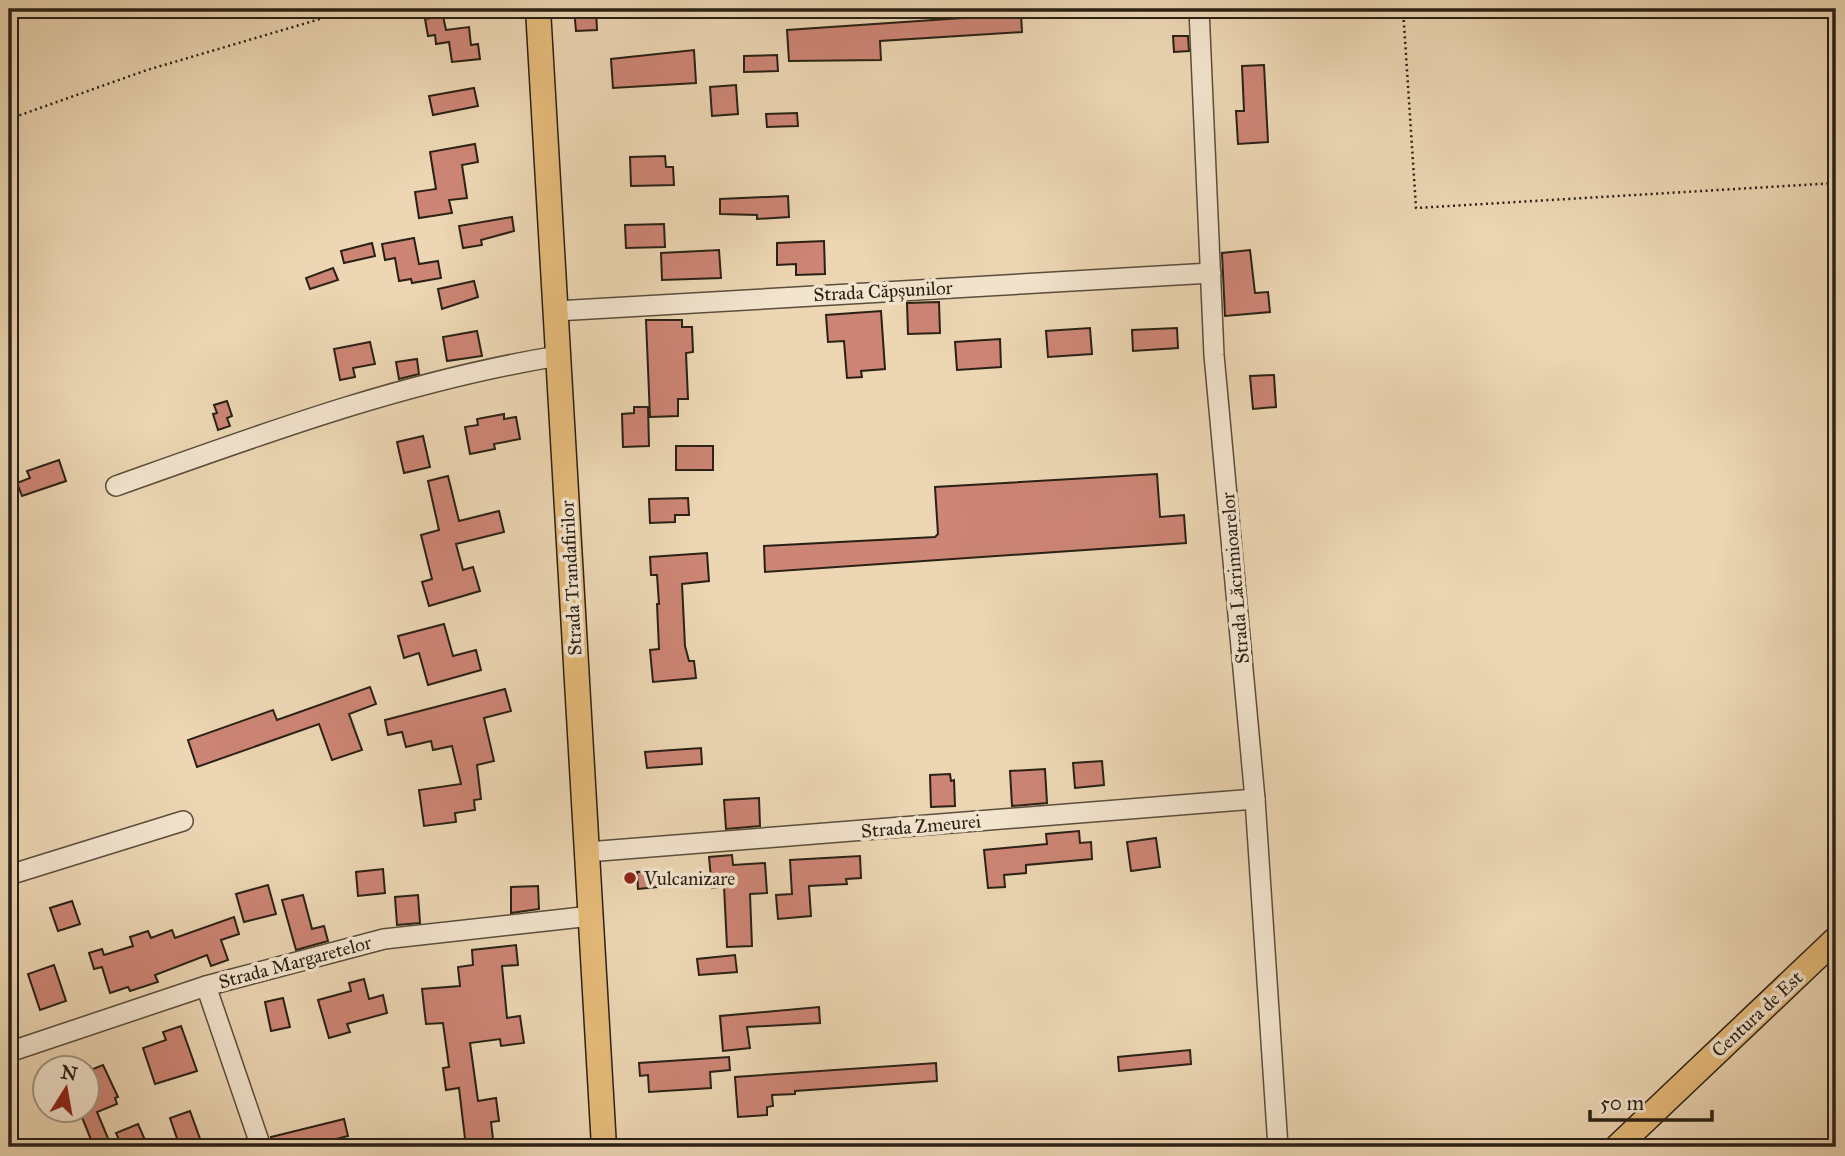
<svg xmlns="http://www.w3.org/2000/svg" width="1845" height="1156" font-family="'IM FELL Great Primer',serif">
<style>
.building{fill:#cd8575;stroke:#292115;stroke-width:2}
.lines{fill:none;stroke-linecap:round;stroke-linejoin:round}
.minor-casing{stroke:#5a4e3c;stroke-width:22}
.major-casing{stroke:#292115;stroke-width:27}
.path{stroke:#292115;stroke-width:2.5;stroke-dasharray:2 3.5;stroke-linecap:butt}
.minor{stroke:#f3e4ce;stroke-width:19}
.major{stroke:#e6bb7a;stroke-width:24}
.poi-dot{fill:#8f2418;stroke:#f3e4ce;stroke-width:2.5}
.labels{text-anchor:middle;dominant-baseline:central;stroke-width:7;stroke-linejoin:round;paint-order:stroke}
.street-label{font-size:19px;fill:#292115;stroke:#f3e4ce}
.poi-label{font-size:19px;fill:#292115;stroke:#f3e4ce;text-anchor:start}
</style>
<rect width="100%" height="100%" fill="#ecd6b3"/>
<filter id="stains"><feTurbulence type="fractalNoise" baseFrequency=".00286" numOctaves="4"/><feColorMatrix values="0 0 0 0 .2 0 0 0 0 .09 0 0 0 0 .02 0 0 0 .5 -.17"/></filter>
<radialGradient id="worn" r=".72"><stop offset=".6" stop-color="#630" stop-opacity="0"/><stop offset="1" stop-color="#630" stop-opacity=".3"/></radialGradient>
<g class="building">
<polygon points="574,9 596,9 597,30 576,31"/>
<polygon points="1021,14 1022,32 880,41 881,60 789,61 787,30"/>
<polygon points="443,16 446,30 469,27 471,45 478,44 480,59 452,62 449,42 436,44 435,35 428,36 425,19"/>
<polygon points="1173,36 1188,36 1189,51 1174,52"/>
<polygon points="694,50 696,83 613,88 611,59"/>
<polygon points="777,55 778,71 744,72 744,56"/>
<polygon points="1264,65 1268,142 1238,144 1236,111 1244,111 1242,66"/>
<polygon points="736,85 738,114 712,116 710,87"/>
<polygon points="474,88 478,106 433,115 429,96"/>
<polygon points="797,113 798,126 767,127 766,114"/>
<polygon points="475,144 478,162 462,165 467,198 449,200 452,213 419,218 415,192 436,189 430,152"/>
<polygon points="665,156 666,167 673,167 674,185 631,186 630,157"/>
<polygon points="788,196 789,217 757,219 757,215 720,214 720,199"/>
<polygon points="512,217 514,231 481,240 482,245 463,248 459,226"/>
<polygon points="664,224 665,247 626,248 625,225"/>
<polygon points="414,238 419,264 438,261 441,278 412,283 411,279 399,281 395,258 385,260 382,244"/>
<polygon points="824,241 825,274 796,275 796,264 777,265 777,243"/>
<polygon points="372,243 375,256 344,263 341,251"/>
<polygon points="719,250 721,278 662,280 661,253"/>
<polygon points="1250,250 1255,293 1268,292 1270,312 1225,316 1222,253"/>
<polygon points="333,268 338,280 310,289 306,278"/>
<polygon points="474,281 478,297 442,309 438,289"/>
<polygon points="939,302 940,333 908,334 907,303"/>
<polygon points="881,311 885,369 861,371 862,377 847,378 844,341 828,342 826,315"/>
<polygon points="646,320 682,320 682,327 692,327 693,352 686,353 688,399 678,399 678,416 650,417"/>
<polygon points="1090,328 1092,354 1048,357 1046,331"/>
<polygon points="1177,328 1178,348 1133,351 1132,330"/>
<polygon points="477,331 482,356 447,361 443,337"/>
<polygon points="1000,339 1001,367 957,370 955,342"/>
<polygon points="370,342 375,364 353,368 355,377 340,380 334,349"/>
<polygon points="417,359 419,374 399,379 396,362"/>
<polygon points="1274,375 1276,407 1253,409 1250,376"/>
<polygon points="227,401 232,416 227,418 230,426 218,430 213,414 217,413 214,405"/>
<polygon points="634,407 648,407 649,446 623,447 622,414 634,413"/>
<polygon points="504,414 504,419 516,417 520,439 494,444 495,449 470,454 465,427 478,425 477,419"/>
<polygon points="423,436 430,467 404,473 397,442"/>
<rect x="676" y="446" width="37" height="24"/>
<polygon points="59,460 66,481 22,496 17,483 30,478 27,471"/>
<polygon points="1157,474 1160,517 1184,515 1186,543 765,572 764,546 935,537 938,534 935,487"/>
<polygon points="448,476 459,521 499,511 504,532 456,544 463,570 473,567 480,591 429,606 422,582 432,579 421,535 439,530 428,481"/>
<polygon points="688,498 689,515 675,515 675,522 650,523 649,499"/>
<polygon points="707,553 709,581 682,584 685,646 689,661 694,661 696,678 653,682 650,650 659,649 657,604 659,604 657,575 651,575 650,557"/>
<polygon points="444,624 453,656 476,650 481,670 428,685 419,653 404,658 398,636"/>
<polygon points="370,687 376,704 349,714 362,750 332,760 319,724 197,767 188,740 273,710 277,720"/>
<polygon points="505,689 511,711 484,718 494,761 477,765 481,799 474,800 475,810 455,813 456,822 424,826 419,790 461,784 452,746 433,750 431,741 406,747 402,732 388,735 385,720"/>
<polygon points="701,748 702,764 647,768 645,752"/>
<polygon points="1102,761 1104,785 1075,788 1073,763"/>
<polygon points="1045,769 1047,803 1012,806 1010,771"/>
<polygon points="950,774 951,781 954,780 955,806 931,807 930,775"/>
<polygon points="759,798 760,826 726,829 724,800"/>
<polygon points="1079,831 1080,843 1091,842 1092,859 1026,865 1026,873 1004,875 1005,887 988,888 984,850 1047,844 1046,834"/>
<polygon points="1156,838 1160,867 1131,871 1127,842"/>
<polygon points="732,855 733,865 765,863 767,893 750,894 752,946 727,947 724,886 712,888 709,857"/>
<polygon points="860,856 861,878 846,879 847,884 809,886 811,916 778,919 776,895 792,894 790,860"/>
<polygon points="383,869 385,893 358,896 356,872"/>
<polygon points="656,871 657,887 638,889 637,872"/>
<polygon points="268,885 276,914 244,922 236,894"/>
<polygon points="538,886 539,909 511,913 511,887"/>
<polygon points="303,895 312,929 324,926 328,941 296,950 282,900"/>
<polygon points="418,895 420,923 397,925 395,897"/>
<polygon points="72,901 80,924 58,931 50,908"/>
<polygon points="234,917 239,934 221,940 228,960 211,966 207,955 155,975 158,982 130,991 128,987 110,993 102,967 94,969 89,953 102,949 104,955 133,946 130,937 148,931 151,938 172,930 175,938"/>
<polygon points="516,945 518,965 502,966 507,1018 520,1016 524,1043 501,1046 500,1039 470,1043 478,1101 496,1098 499,1121 491,1122 494,1147 466,1147 459,1088 446,1090 443,1068 449,1067 443,1023 426,1024 422,989 460,986 458,967 473,965 472,950"/>
<polygon points="735,955 737,972 699,975 697,959"/>
<polygon points="54,965 66,1001 40,1010 28,974"/>
<polygon points="364,979 369,999 383,995 387,1013 347,1024 350,1032 329,1038 318,1000 351,991 349,983"/>
<polygon points="283,998 290,1027 271,1031 265,1002"/>
<polygon points="819,1007 820,1023 747,1027 750,1048 723,1051 720,1016"/>
<polygon points="181,1026 197,1071 155,1084 143,1048 166,1040 163,1032"/>
<polygon points="1190,1050 1191,1064 1119,1071 1118,1057"/>
<polygon points="729,1057 730,1070 710,1072 711,1088 649,1092 648,1075 640,1076 639,1063"/>
<polygon points="936,1063 937,1081 795,1091 795,1094 772,1095 773,1106 767,1107 767,1115 738,1117 735,1077"/>
<polygon points="103,1065 118,1097 115,1098 117,1104 97,1112 110,1143 94,1147 79,1110 88,1110 88,1071"/>
<polygon points="190,1111 203,1147 180,1147 170,1118"/>
<polygon points="344,1119 348,1136 305,1147 273,1147 271,1137"/>
<polygon points="138,1124 148,1147 122,1147 116,1133"/>
</g>
<g class="lines">
<defs>
<g id="minor">
<polyline points="1199,9 1214,355 1255,799 1278,1147"/>
<polyline points="556,311 1211,273"/>
<path d="M116,486C262,434 405,381 558,356"/>
<polyline points="587,852 1255,799"/>
<polyline points="9,875 183,821"/>
<polyline points="206,986 261,1147"/>
<polyline points="9,1052 206,986 384,939 591,916"/>
</g>
<g id="major">
<polyline points="538,9 604,1147"/>
<polyline points="1617,1147 1836,939"/>
</g>
</defs>
<use href="#minor" class="minor-casing"/>
<use href="#major" class="major-casing"/>
<g class="path">
<polyline points="1403,9 1416,208 1836,183"/>
<polyline points="9,119 147,70 354,9"/>
</g>
<use href="#minor" class="minor"/>
<use href="#major" class="major"/>
</g>
<circle class="poi-dot" cx="630" cy="878" r="7"/>
<g class="labels">
<g class="street-label">
<text transform="translate(883 291) rotate(-3)">Strada Căpșunilor</text>
<text transform="translate(571 578) rotate(-93)">Strada Trandafirilor</text>
<text transform="translate(1235 578) rotate(-95)">Strada Lăcrimioarelor</text>
<text transform="translate(921 826) rotate(-5)">Strada Zmeurei</text>
<text transform="translate(295 962) rotate(-15)">Strada Margaretelor</text>
<text transform="translate(1757 1014) rotate(-43)">Centura de Est</text>
</g>
<g class="poi-label">
<text x="644" y="878">Vulcanizare</text>
</g>
</g>
<rect width="1845" height="1156" fill="none" stroke="#ecd6b3" stroke-width="35"/>
<rect x="10" y="10" width="1824" height="1135" fill="none" stroke="#292115" stroke-width="3.5"/>
<rect x="18" y="18" width="1810" height="1121" fill="none" stroke="#292115" stroke-width="2"/>
<g transform="translate(66 1089) rotate(11)"><circle r="33" fill="#f3e4ce" stroke="#a29684" stroke-width="2"/>
<path d="M0-5L12 26L0 18L-12 26Z" fill="#8f2418"/>
<text y="-10" font-size="19" font-weight="bold" text-anchor="middle" fill="#292115">N</text>
</g>
<path d="M1590 1110v10h122v-10" fill="none" stroke="#292115" stroke-width="3.5"/>
<text x="1600" y="1110" font-size="21" fill="#292115" stroke="#f3e4ce" stroke-width="5" paint-order="stroke">50 m</text>
<rect width="100%" height="100%" filter="url(#stains)"/>
<rect width="100%" height="100%" fill="url(#worn)"/>
</svg>
